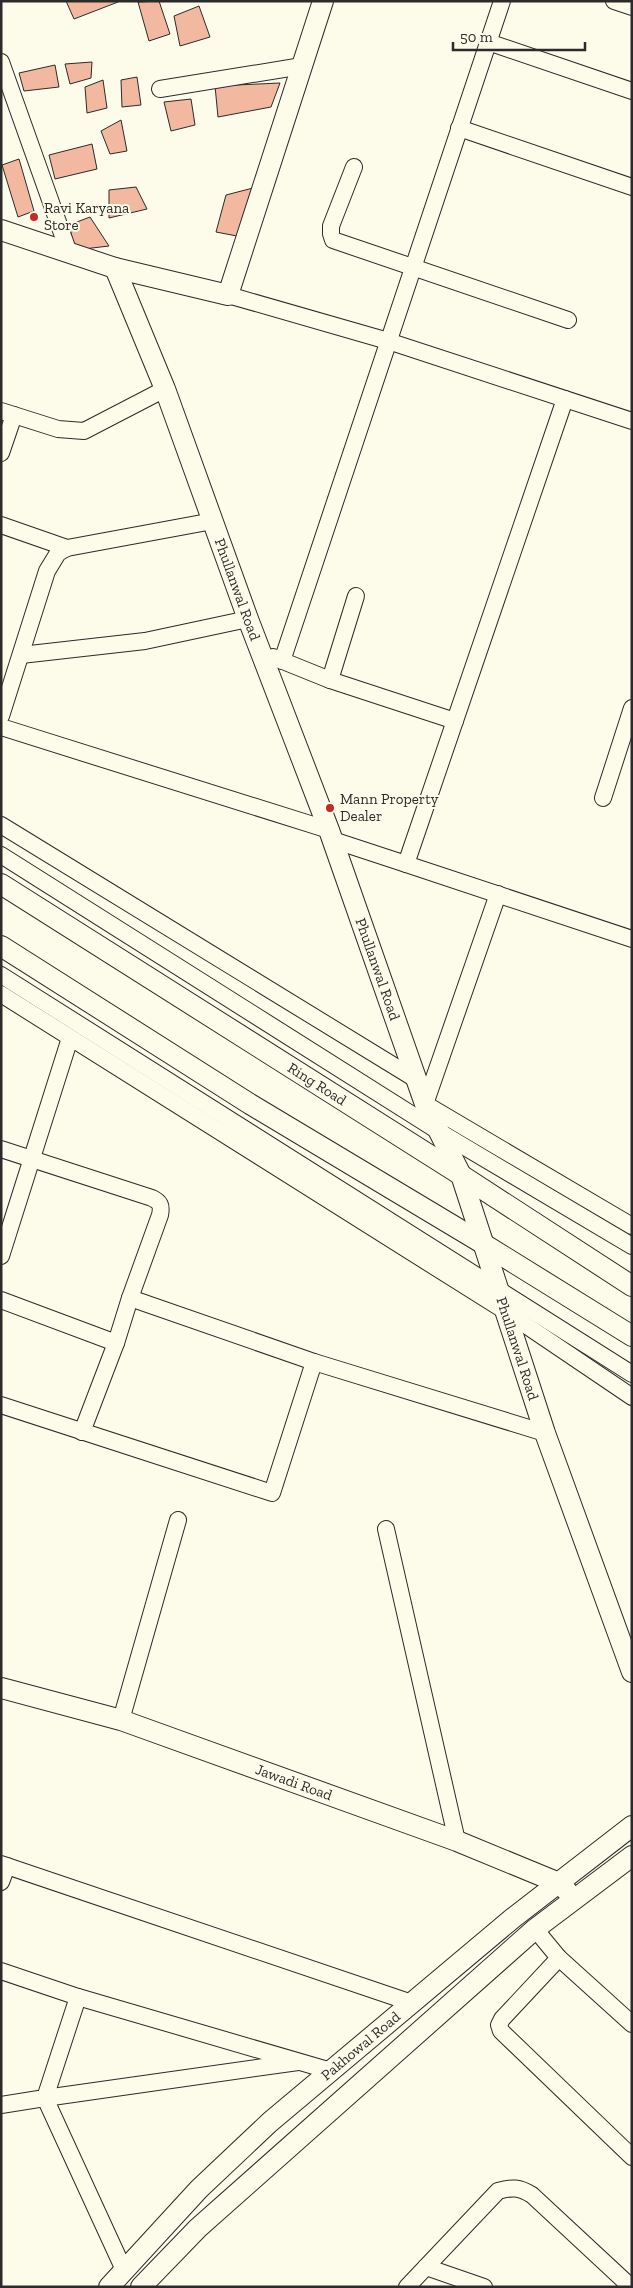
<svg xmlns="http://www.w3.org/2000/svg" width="633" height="2288" font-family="'Zilla Slab',serif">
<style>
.building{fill:#f2b8a0;stroke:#2b2b2b}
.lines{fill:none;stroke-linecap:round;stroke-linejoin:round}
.minor-casing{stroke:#2b2b2b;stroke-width:18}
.tertiary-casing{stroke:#2b2b2b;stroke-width:22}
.minor{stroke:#fdfbea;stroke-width:16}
.tertiary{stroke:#fdfbea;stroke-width:20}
.poi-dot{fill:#c62828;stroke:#fdfbea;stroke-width:2}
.labels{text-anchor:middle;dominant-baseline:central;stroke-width:4;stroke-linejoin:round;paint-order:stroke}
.poi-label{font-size:15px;fill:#2b2b2b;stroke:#fdfbea;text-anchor:start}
.street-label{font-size:15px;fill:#2b2b2b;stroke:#fdfbea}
</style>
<rect width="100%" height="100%" fill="#fdfbea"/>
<g class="building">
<polygon points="66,1 117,1 118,2 74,19"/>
<polygon points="159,1 170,34 149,41 138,2"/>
<polygon points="199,6 210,37 180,46 174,16"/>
<polygon points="92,62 91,78 70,84 65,64"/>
<polygon points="55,65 59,87 24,91 19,73"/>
<polygon points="137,77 141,105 122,107 121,80"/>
<polygon points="103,80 107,108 87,113 85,87"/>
<polygon points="280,83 271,107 218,117 215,86"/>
<polygon points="191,99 195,125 171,131 164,102"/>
<polygon points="121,120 127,151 110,154 101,131"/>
<polygon points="92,144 97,169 55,179 49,155"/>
<polygon points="19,159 34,211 18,217 2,165"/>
<polygon points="136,187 147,209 109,218 109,190"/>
<polygon points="253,188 237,236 216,232 226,195"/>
<polygon points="90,217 109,246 75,250 69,225"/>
</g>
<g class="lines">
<defs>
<g id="minor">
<polyline points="614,1 632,7"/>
<polyline points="488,42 632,91"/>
<polyline points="1,62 69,253"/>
<polyline points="160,89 302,66"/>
<polyline points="459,128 632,187"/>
<polyline points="354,167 331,226 331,234 333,240 568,320"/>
<polyline points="228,295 388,341 632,421"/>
<polyline points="1,411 58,429 84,431 165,389"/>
<polyline points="1,453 14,415"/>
<polyline points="1,525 67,548"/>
<polyline points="21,655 145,641 248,619"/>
<polyline points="273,657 330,680 455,721"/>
<polyline points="282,661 502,1"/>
<polyline points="330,680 356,596"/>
<polyline points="1,716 47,571 58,553 67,548 213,521"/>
<polyline points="1,727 329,830"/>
<polyline points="603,798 632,708"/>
<polyline points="1,825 417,1080"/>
<polyline points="333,840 406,864 565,399"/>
<polyline points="1,855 438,1131 632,1246"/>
<polyline points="406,864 632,939"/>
<polyline points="498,894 425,1104 632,1226"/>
<polyline points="1,975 632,1374"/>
<polyline points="1,994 505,1311 632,1397"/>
<path d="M1,1149L152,1198C160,1202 162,1205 160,1215L130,1298"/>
<polyline points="1,1256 70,1038"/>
<polyline points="1,1300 116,1343"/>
<polyline points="1,1405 272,1493 314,1362 545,1433"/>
<polyline points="82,1432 116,1343 130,1298 314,1362"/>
<polyline points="386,1529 457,1841"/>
<polyline points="121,1720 178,1520"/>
<polyline points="1,1864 412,2003"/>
<polyline points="1,1882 7,1866"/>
<polyline points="535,1929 559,1958 632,2024"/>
<polyline points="559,1958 502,2019 499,2025 501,2031 632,2157"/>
<polyline points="1,1971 78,1997"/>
<polyline points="1,2105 45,2098 78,1997 331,2071"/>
<polyline points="426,2267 484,2287"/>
<polyline points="124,2270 45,2098 298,2062"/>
<path d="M407,2287L498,2191C512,2187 519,2187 532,2195L631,2287"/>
</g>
<g id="tertiary">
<polyline points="1,230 115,268 228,295 323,1"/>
<path id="s1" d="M115,268L165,389L248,619L329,830L425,1104L461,1175L545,1433L632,1672"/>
<path id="s2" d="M1,884L461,1175L632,1286"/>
<polyline points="1,946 250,1104 482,1243 632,1336"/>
<path id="s3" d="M1,1688L121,1720L457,1841L559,1883L567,1891"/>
<path id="s4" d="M109,2287L199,2189L270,2122L513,1918L632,1826"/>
<polyline points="141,2287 198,2228 535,1929 632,1856"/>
</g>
</defs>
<use href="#minor" class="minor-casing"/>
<use href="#tertiary" class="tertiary-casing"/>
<use href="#minor" class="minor"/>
<use href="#tertiary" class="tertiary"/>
</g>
<g class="poi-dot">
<circle cx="34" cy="217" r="5"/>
<circle cx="330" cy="808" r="5"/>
</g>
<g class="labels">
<g class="poi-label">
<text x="44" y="208">Ravi Karyana<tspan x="44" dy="17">Store</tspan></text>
<text x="340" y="799">Mann Property<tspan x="340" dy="17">Dealer</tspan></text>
</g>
<g class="street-label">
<text stroke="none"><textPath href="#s1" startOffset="344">Phullanwal Road</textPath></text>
<text stroke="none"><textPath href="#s1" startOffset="749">Phullanwal Road</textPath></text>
<text stroke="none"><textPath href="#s2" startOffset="374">Ring Road</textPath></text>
<text stroke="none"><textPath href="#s1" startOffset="1154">Phullanwal Road</textPath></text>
<text stroke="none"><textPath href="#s3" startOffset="308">Jawadi Road</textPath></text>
<text stroke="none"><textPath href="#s4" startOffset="349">Pakhowal Road</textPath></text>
</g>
</g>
<rect width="633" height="2288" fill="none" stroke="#2b2b2b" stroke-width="5"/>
<path d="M453 42v8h132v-8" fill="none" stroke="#2b2b2b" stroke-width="2.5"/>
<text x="460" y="42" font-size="15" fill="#2b2b2b" stroke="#fdfbea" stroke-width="4" paint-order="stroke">50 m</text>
</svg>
